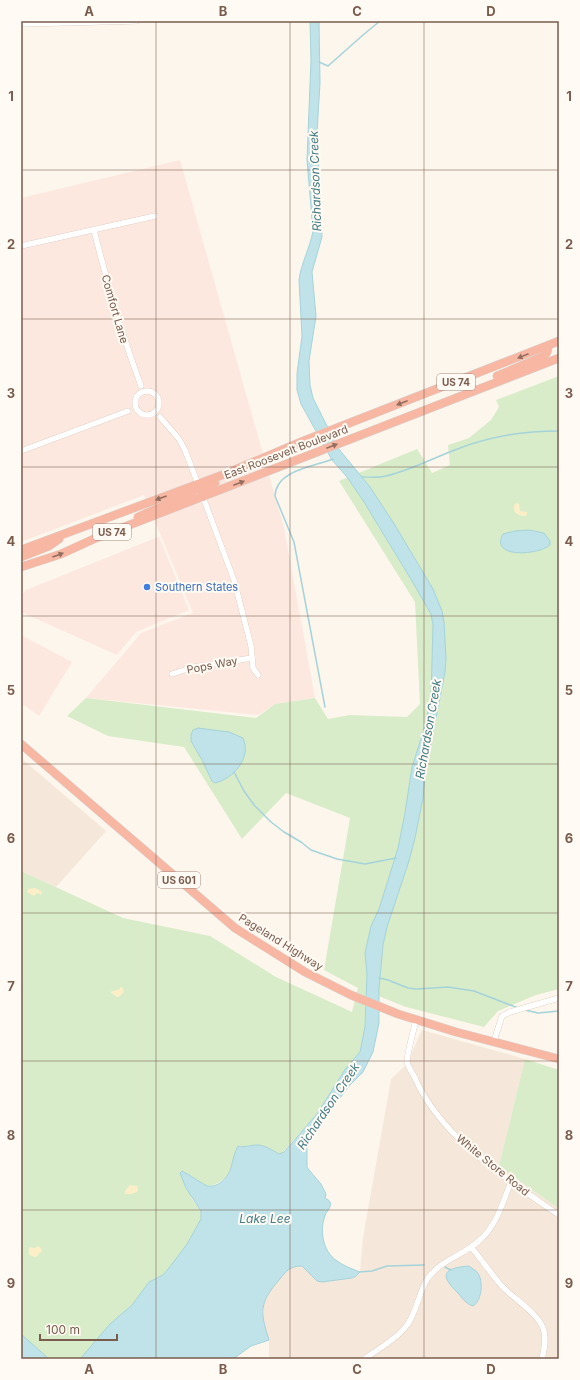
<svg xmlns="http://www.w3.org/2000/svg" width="580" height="1380" font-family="Inter,sans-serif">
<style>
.residential{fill:#f5e8da}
.commercial{fill:#fde8e0}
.green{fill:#d8ecc9}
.sand{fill:#fcefc7}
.water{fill:#bfe3e8;stroke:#a5d3da}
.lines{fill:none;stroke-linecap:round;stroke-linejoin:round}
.stream{stroke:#a5d3da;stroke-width:1.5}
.minor-casing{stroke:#d1beb0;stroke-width:6}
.highway-casing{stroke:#dad1cd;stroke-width:9}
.minor{stroke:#fff;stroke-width:5.5}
.highway{stroke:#f7b7a3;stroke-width:8}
.oneway{fill:#936e5e}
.grid{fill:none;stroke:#7a5c4d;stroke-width:1;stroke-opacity:0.55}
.shop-dot{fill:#3f7fe0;stroke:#fffaf3;stroke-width:1.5}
.labels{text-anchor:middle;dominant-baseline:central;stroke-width:4;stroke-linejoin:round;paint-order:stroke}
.shield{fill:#fffaf3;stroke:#a28b7f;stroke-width:1}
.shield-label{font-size:10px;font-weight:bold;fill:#7a5c4d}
.street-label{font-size:11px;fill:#7a5c4d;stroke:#fffaf3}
.shop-label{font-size:11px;fill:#366cbe;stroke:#fffaf3;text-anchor:start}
.water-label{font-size:12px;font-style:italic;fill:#437c86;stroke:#fffaf3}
.neatline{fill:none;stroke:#7a5c4d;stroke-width:1.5}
.grid-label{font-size:13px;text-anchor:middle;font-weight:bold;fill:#7a5c4d}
</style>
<rect width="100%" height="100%" fill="#fdf6ec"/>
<g class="residential">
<polygon points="21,758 106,831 56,887 21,871"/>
<polygon points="422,1030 525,1059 499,1166 559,1209 559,1359 269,1359 269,1340 263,1322 264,1304 268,1292 287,1270 295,1266 302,1266 306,1269 356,1276 360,1272 363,1238 391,1079 406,1065"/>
</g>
<g class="commercial">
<polygon points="180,160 284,528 315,698 275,704 258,715 86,698 141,633 193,613 144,495 21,542 21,198"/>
<polygon points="158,537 160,539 189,610 136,632 117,655 21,612 21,596 26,590"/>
<polygon points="21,635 72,662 39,716 21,703"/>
</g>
<g class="green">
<path d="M559,376V989L536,995L498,1011L484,1027L406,1007L366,991L365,1027L360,1052L346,1068L317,1114L282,1153C277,1154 274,1151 270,1149C261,1144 252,1144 243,1148L240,1146C232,1164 230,1184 207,1186L182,1171L180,1172L192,1199L201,1211V1219L187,1244L169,1268L163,1275L149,1282L132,1305L110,1324L80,1359H49L21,1334V871L123,918L210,936L276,977L352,1012L358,988L324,970L350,818L286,793L242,839L184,747L108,736L67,716L86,698L256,718L275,704L315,698L328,719L350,715L407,717L420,704L415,602L339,481L417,449L432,473L450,465L448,445L469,438L491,420L499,407L496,400Z"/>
<polygon points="525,1059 559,1070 559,1209 499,1166"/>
</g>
<g class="sand">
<path d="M516,503L519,504L520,511L527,512V515L525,516C517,516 510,510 516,503Z"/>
<polygon points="35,888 41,891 42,895 37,893 34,896 27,892 28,889"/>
<polygon points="120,987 122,987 124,992 120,996 117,997 110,992 120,989"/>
<polygon points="130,1185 137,1186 138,1191 132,1194 125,1194 125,1191"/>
<polygon points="38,1246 41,1248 42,1251 36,1257 31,1256 29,1254 29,1247 35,1248"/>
</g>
<g class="water">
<path d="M310,21H319L320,83L317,133L322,237L312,272L316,316L309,361L310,385L313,398L338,448L370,487L393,522L433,589L442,611L444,622L446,659L445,672L425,775L423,798L415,838L409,861L387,927L383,945L379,989V1023L373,1052L363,1072L350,1085L316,1129L307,1147V1167L309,1170L321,1184L326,1194L325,1198C327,1199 329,1200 330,1202C332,1205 328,1211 326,1213C319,1229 322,1251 337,1261C344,1266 352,1269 360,1272L356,1276L352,1278L322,1282L317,1281L302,1266C290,1266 286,1271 279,1280C259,1303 260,1312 269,1340L251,1346L233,1359H80L110,1324L132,1305L149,1282L163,1275L169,1268L187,1244L201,1219V1211L186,1188L180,1173L182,1171C188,1174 203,1184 207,1186C219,1188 228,1177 231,1168C233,1160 234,1153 238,1146C245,1148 250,1145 257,1145C265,1145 272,1150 279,1154L284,1152L317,1114L346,1068L360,1052L365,1027L367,974L365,953L371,926L379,909L398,848L405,813L412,767L425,726L431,697L433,625L431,614L412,581L364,502L347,477L332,460L301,404L297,390V374L302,336L299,280C301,263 310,248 313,231L307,160L311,60Z"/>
<path d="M529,530L544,533L550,541V545C539,555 489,559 503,534L515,531Z"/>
<path d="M198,728L229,732L243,738C252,758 233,779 215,783L212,781L202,760L191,741V735L193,730Z"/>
<path d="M469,1266C471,1268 475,1270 477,1272C484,1280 482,1301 473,1306C466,1304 462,1298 458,1293C439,1275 443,1268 469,1266Z"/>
<polygon points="21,1334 49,1359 21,1359"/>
</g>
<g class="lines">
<g class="stream">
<polyline points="319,62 328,66 363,35 380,21"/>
<path d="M362,477C370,477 378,478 386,476C412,470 435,457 460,448C491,436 525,431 559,431"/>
<path d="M325,707L294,542L275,496C276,470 313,467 333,459"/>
<polyline points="234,772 244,791 254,805 271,822 284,832 301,842 311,850 337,859 365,864 396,858"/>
<polyline points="379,978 388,980 408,988 417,989 448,987 474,991 518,1008"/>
<polyline points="525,1010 538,1013 559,1011"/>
<polyline points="445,1267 451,1270"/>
<polyline points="359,1272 372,1271 387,1266 424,1265"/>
</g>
<defs>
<g id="minor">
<polyline points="21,24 137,21"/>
<path d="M94,230C107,283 122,335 141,386"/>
<polyline points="21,246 155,216"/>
<circle cx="147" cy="403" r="12"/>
<polyline points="160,417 179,439 185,450 198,484"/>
<polyline points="21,451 128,411"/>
<polyline points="203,497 234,580 251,646 253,668 258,675"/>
<polyline points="172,674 194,667 252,658"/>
<path d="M416,1020C414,1028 407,1055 407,1062C408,1067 413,1074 415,1078C441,1138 507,1179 559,1215"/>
<polyline points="494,1041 502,1016 510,1012 559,998"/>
<path d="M471,1247C481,1259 490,1272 500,1284C512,1298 537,1312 543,1328C547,1337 544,1350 542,1359"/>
<path d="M364,1359C377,1350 398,1338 407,1325C417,1312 419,1291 428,1278C443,1258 466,1255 482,1238C497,1224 503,1201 511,1182"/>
</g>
<g id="highway">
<path d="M497,376L542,357C547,354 548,352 548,346"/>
<polyline points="203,497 202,493 204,488 215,483"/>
<polyline points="138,517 192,493 195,490 198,484"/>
<polyline points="21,550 225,474 301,442 559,341"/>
<polyline points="21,557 49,546 59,539"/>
<polyline points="21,567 61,554 96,538 559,358"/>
<polyline points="21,744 235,928 305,972 351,995 398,1014 456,1032 559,1059"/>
</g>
</defs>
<use href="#minor" class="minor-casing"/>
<use href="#highway" class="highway-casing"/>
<use href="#minor" class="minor"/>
<use href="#highway" class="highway"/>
</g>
<defs><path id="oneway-solid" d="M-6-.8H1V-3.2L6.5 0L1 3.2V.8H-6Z"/></defs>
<g class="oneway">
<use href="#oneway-solid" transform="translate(523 356) rotate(158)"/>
<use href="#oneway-solid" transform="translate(402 403) rotate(159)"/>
<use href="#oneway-solid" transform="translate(332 446) rotate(-21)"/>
<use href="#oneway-solid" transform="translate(239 483) rotate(-21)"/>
<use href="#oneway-solid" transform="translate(161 498) rotate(160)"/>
<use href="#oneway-solid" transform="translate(58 555) rotate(-20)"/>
</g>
<path class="grid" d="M156,21V1359M290,21V1359M424,21V1359M21,170H559M21,319H559M21,467H559M21,616H559M21,764H559M21,913H559M21,1061H559M21,1210H559"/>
<circle class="shop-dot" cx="147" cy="587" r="4"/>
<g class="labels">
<g class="shield">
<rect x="437" y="374" width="38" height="16" rx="3"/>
<rect x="93" y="524" width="38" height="16" rx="3"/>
<rect x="158" y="872" width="42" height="16" rx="3"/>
</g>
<g class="shield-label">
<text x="456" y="382">US 74</text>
<text x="112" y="532">US 74</text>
<text x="179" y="880">US 601</text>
</g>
<g class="street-label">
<text transform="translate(115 309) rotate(74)">Comfort Lane</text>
<text transform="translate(286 452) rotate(-21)">East Roosevelt Boulevard</text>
<text transform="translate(212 665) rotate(-11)">Pops Way</text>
<text transform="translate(281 942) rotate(32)">Pageland Highway</text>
<text transform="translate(493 1165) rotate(39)">White Store Road</text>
</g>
<g class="shop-label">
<text x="155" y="587">Southern States</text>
</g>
<g class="water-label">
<text transform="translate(315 181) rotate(-92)">Richardson Creek</text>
<text transform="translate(428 729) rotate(-80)">Richardson Creek</text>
<text transform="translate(328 1106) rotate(-56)">Richardson Creek</text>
<text x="265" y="1218">Lake Lee</text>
</g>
</g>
<rect width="580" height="1380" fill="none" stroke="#fffaf3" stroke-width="44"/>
<path d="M40 1334v6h77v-6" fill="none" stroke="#7a5c4d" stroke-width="2"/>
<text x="46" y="1334" font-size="12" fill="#7a5c4d" stroke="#fffaf3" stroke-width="3" paint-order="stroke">100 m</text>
<rect x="22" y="22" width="536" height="1336" class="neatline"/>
<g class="grid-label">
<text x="89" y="16">A</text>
<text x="223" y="16">B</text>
<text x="357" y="16">C</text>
<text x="491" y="16">D</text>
<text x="11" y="101">1</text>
<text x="569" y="101">1</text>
<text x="11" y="249">2</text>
<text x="569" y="249">2</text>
<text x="11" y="398">3</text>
<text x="569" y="398">3</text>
<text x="11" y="546">4</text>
<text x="569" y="546">4</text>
<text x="11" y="695">5</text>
<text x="569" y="695">5</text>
<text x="11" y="843">6</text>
<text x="569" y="843">6</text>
<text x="11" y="991">7</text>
<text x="569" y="991">7</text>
<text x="11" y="1140">8</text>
<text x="569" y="1140">8</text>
<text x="11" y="1288">9</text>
<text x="569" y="1288">9</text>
<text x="89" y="1374">A</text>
<text x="223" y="1374">B</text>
<text x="357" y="1374">C</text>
<text x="491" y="1374">D</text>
</g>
</svg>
